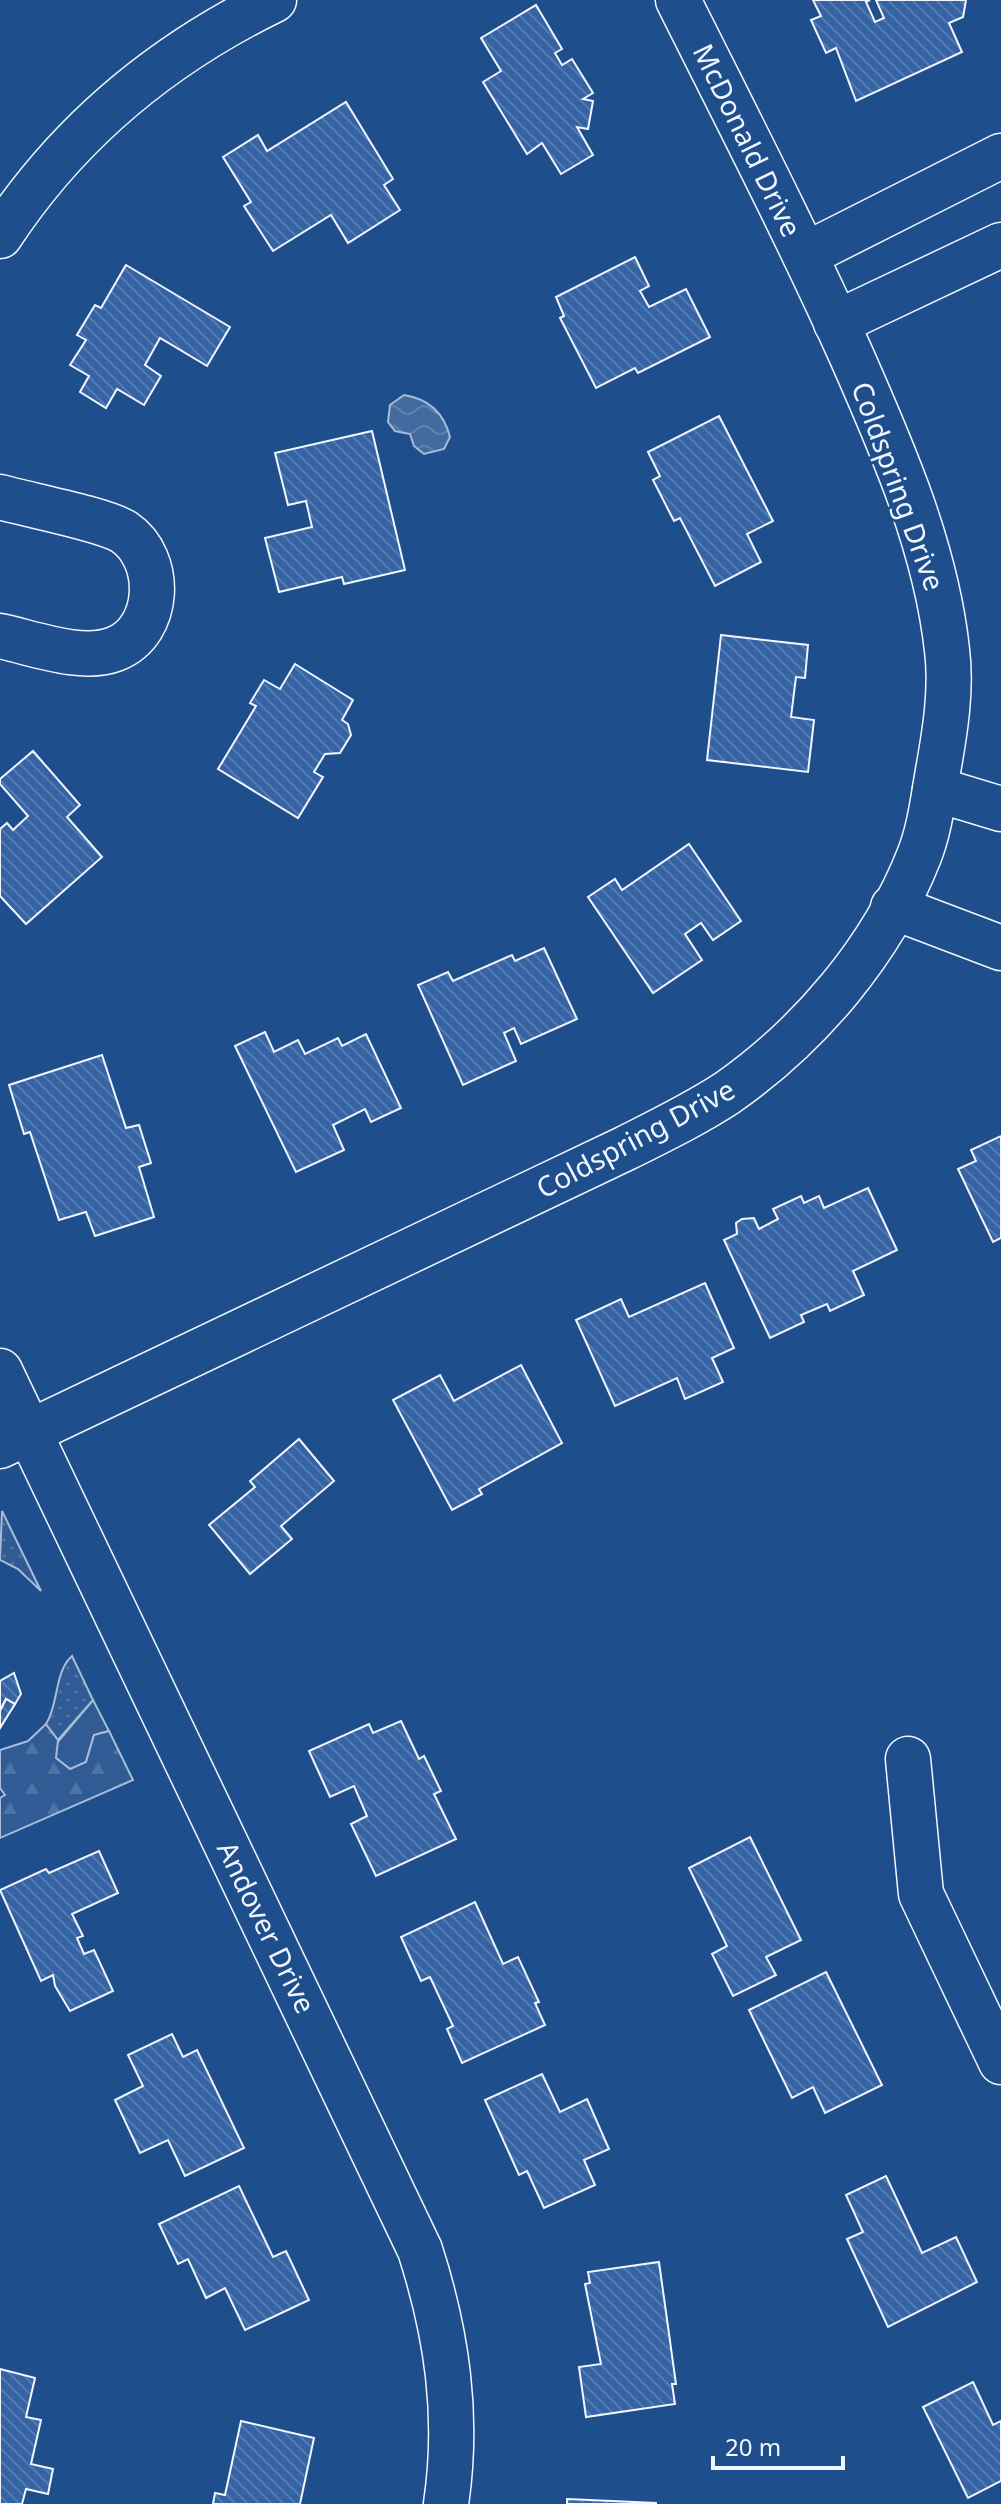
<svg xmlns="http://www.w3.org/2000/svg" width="1001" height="2504" font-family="'Noto Sans',sans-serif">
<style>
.built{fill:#305b95;stroke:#a8bbd7;stroke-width:2}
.forest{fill:url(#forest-firs);stroke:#a8bbd7;stroke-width:2}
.garden{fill:url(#garden-dots);stroke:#a8bbd7;stroke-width:2}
.water{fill:url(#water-waves);stroke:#a8bbd7;stroke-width:2}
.building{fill:url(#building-back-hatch);stroke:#f2f6ff;stroke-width:2}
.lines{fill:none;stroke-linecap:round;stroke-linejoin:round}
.minor-casing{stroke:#f2f6ff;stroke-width:47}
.minor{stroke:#1f4e8c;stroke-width:44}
.labels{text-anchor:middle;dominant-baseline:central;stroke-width:6;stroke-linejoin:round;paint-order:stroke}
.street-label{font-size:28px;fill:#f2f6ff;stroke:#1f4e8c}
</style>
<defs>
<pattern id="forest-firs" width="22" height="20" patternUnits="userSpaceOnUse" patternTransform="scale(2)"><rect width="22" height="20" fill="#305b95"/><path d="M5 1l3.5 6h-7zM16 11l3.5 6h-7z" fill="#4e73a5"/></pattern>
<pattern id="garden-dots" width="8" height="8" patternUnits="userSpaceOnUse" patternTransform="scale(2)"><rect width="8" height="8" fill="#305b95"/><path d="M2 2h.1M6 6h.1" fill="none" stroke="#4e73a5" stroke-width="1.8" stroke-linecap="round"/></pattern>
<pattern id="water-waves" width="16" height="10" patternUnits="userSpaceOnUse" patternTransform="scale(2)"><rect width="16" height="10" fill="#446ba0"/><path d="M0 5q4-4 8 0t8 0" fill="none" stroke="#5f81ae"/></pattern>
<pattern id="building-back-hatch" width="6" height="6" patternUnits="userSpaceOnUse" patternTransform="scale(2)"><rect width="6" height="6" fill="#3563a3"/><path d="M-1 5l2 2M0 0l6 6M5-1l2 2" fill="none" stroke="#537ab1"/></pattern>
</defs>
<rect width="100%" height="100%" fill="#1f4e8c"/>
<polygon class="built" points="93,1700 109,1731 94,1735 86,1762 75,1770 70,1769 56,1758 56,1744"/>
<polygon class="forest" points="46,1724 58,1740 56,1758 70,1769 86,1762 94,1735 109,1731 133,1780 0,1838 0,1798 5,1795 0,1788 0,1750 28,1741"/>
<g class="garden">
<polygon points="2,1511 41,1591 18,1569 0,1560"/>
<path d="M72,1656L93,1700L58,1740L46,1724C59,1704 54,1672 72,1656Z"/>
</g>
<path class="water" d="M404,395C429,399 444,413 450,437L444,449L424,454L414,446L410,434L395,431L388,422L390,405Z"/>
<g class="building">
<polygon points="813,0 870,0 866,2 875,22 884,18 876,0 966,0 963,17 949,23 962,52 856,101 836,48 826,53 811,20 821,16"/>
<polygon points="536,5 562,49 555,53 562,65 572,59 593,93 583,99 593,101 588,129 577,127 593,155 561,174 542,143 527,154 483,82 501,71 481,38"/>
<polygon points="346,102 393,179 384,185 400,210 348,243 331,215 273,251 244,206 251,202 223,157 258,135 267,151"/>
<polygon points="635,257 649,286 640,291 649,307 686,289 710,337 638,373 635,368 596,388 560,318 564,316 556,297"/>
<polygon points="126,265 230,327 207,366 160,338 145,365 161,376 144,405 117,389 106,408 80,392 89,376 70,365 86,340 77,335 95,305 101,308"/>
<polygon points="719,416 773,521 747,534 761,562 715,586 680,518 674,521 653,480 660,476 648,452"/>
<polygon points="372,431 405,570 344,584 342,577 279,592 265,538 312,527 306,501 288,505 275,453"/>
<polygon points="721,635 808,645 805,678 796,677 791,717 814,720 808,772 707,760"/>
<polygon points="295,664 353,700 342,720 348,724 351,735 340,753 325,754 314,772 323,777 298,818 218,769 256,706 250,703 264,680 280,689"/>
<polygon points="33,751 80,805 67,817 102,857 26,924 0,896 0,829 7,823 13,830 28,816 0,784 0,779"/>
<polygon points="689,844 741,921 713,940 701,923 685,934 702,960 653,993 588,897 615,879 622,890"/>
<polygon points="544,948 577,1019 521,1044 514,1028 504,1033 516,1061 463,1085 418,985 448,972 453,981 512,955 515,961"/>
<polygon points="265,1032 274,1052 298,1040 305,1054 338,1038 342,1046 366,1034 401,1108 371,1122 365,1109 333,1125 344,1150 296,1172 235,1046"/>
<polygon points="102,1055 126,1128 139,1125 151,1163 139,1167 154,1217 95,1236 86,1212 59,1220 30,1132 24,1134 9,1085"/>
<polygon points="1001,1136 1001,1238 993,1242 958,1169 976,1161 971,1150"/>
<polygon points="868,1188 897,1250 853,1271 864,1295 830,1311 827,1304 801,1315 804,1322 770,1338 724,1240 737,1234 736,1223 742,1219 754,1218 759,1229 778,1219 773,1209 801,1196 804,1203 819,1196 824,1208"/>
<polygon points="705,1283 734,1348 712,1358 723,1382 685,1399 677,1378 615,1406 576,1320 621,1299 629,1317"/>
<polygon points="521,1365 562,1443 479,1489 482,1494 452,1510 393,1400 440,1375 454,1401"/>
<polygon points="299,1439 334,1481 281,1526 292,1539 250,1574 209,1525 255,1487 250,1481"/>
<polygon points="14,1673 21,1694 15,1704 6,1699 0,1711 0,1681"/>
<polygon points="6,1699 15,1704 0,1728 0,1711"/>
<polygon points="401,1721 419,1759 424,1756 441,1791 434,1794 456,1839 376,1876 351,1824 367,1816 354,1786 330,1797 309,1751 369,1724 373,1733"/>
<polygon points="750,1837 801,1940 766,1957 776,1975 733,1996 712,1954 727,1946 689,1868"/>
<polygon points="99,1851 118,1893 72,1914 83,1936 77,1938 84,1954 94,1950 113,1991 70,2011 55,1986 53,1975 41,1981 0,1890 46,1869 49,1873"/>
<polygon points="475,1902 503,1964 518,1957 539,2002 535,2003 545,2025 462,2063 447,2029 453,2026 430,1977 421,1981 401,1937"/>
<polygon points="826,1972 882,2085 825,2113 813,2087 792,2098 749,2010"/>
<polygon points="172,2034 183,2057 197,2050 244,2148 185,2176 168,2140 140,2153 115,2100 143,2086 128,2055"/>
<polygon points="542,2074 560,2112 587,2099 609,2149 584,2160 595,2185 544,2208 527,2171 519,2175 485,2100"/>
<polygon points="886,2176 922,2253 956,2237 977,2282 888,2327 847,2239 863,2232 846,2195"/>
<polygon points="239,2186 273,2257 286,2251 309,2300 245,2330 225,2288 206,2298 188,2259 178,2264 159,2224"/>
<polygon points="659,2262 676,2384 672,2384 675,2404 586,2417 579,2367 601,2364 585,2284 590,2283 588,2272"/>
<polygon points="0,2369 35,2378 26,2417 41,2420 31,2464 53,2469 48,2494 26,2489 22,2504 0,2504"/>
<polygon points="973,2382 993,2425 1001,2421 1001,2481 968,2498 923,2407"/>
<polygon points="241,2421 314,2438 300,2504 213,2504 215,2493 225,2495"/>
<polygon points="567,2499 656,2503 656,2504 567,2504"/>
</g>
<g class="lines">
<defs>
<g id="minor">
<path d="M0,236C69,131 161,55 274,0"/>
<polyline points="805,255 1001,156"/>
<polyline points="836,323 1001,245"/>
<path d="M0,497C28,505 103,519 124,532C164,559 161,631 115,649C82,662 33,643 0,636"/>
<polyline points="935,789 1001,809"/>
<polyline points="893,907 1001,948"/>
<path d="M0,1371L420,2250C447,2334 459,2416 446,2504"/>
<path d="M0,1446L626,1148C660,1131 695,1114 727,1093C810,1035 882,950 919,856C930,828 933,799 938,771C945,732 952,689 947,650C936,548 893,450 852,357C798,236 737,118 678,0"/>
<polyline points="908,1759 921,1894 1001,2062"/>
</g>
</defs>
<use href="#minor" class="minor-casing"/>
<use href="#minor" class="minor"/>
</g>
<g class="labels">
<g class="street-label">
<text transform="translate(748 140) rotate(64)">McDonald Drive</text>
<text transform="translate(899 486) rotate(70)">Coldspring Drive</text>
<text transform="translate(635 1138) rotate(-28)">Coldspring Drive</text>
<text transform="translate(267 1927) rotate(64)">Andover Drive</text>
</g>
</g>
<path d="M713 2456v12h130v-12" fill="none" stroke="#f2f6ff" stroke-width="4"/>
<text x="725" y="2456" font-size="24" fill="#f2f6ff" stroke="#1f4e8c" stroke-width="6" paint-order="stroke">20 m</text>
</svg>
